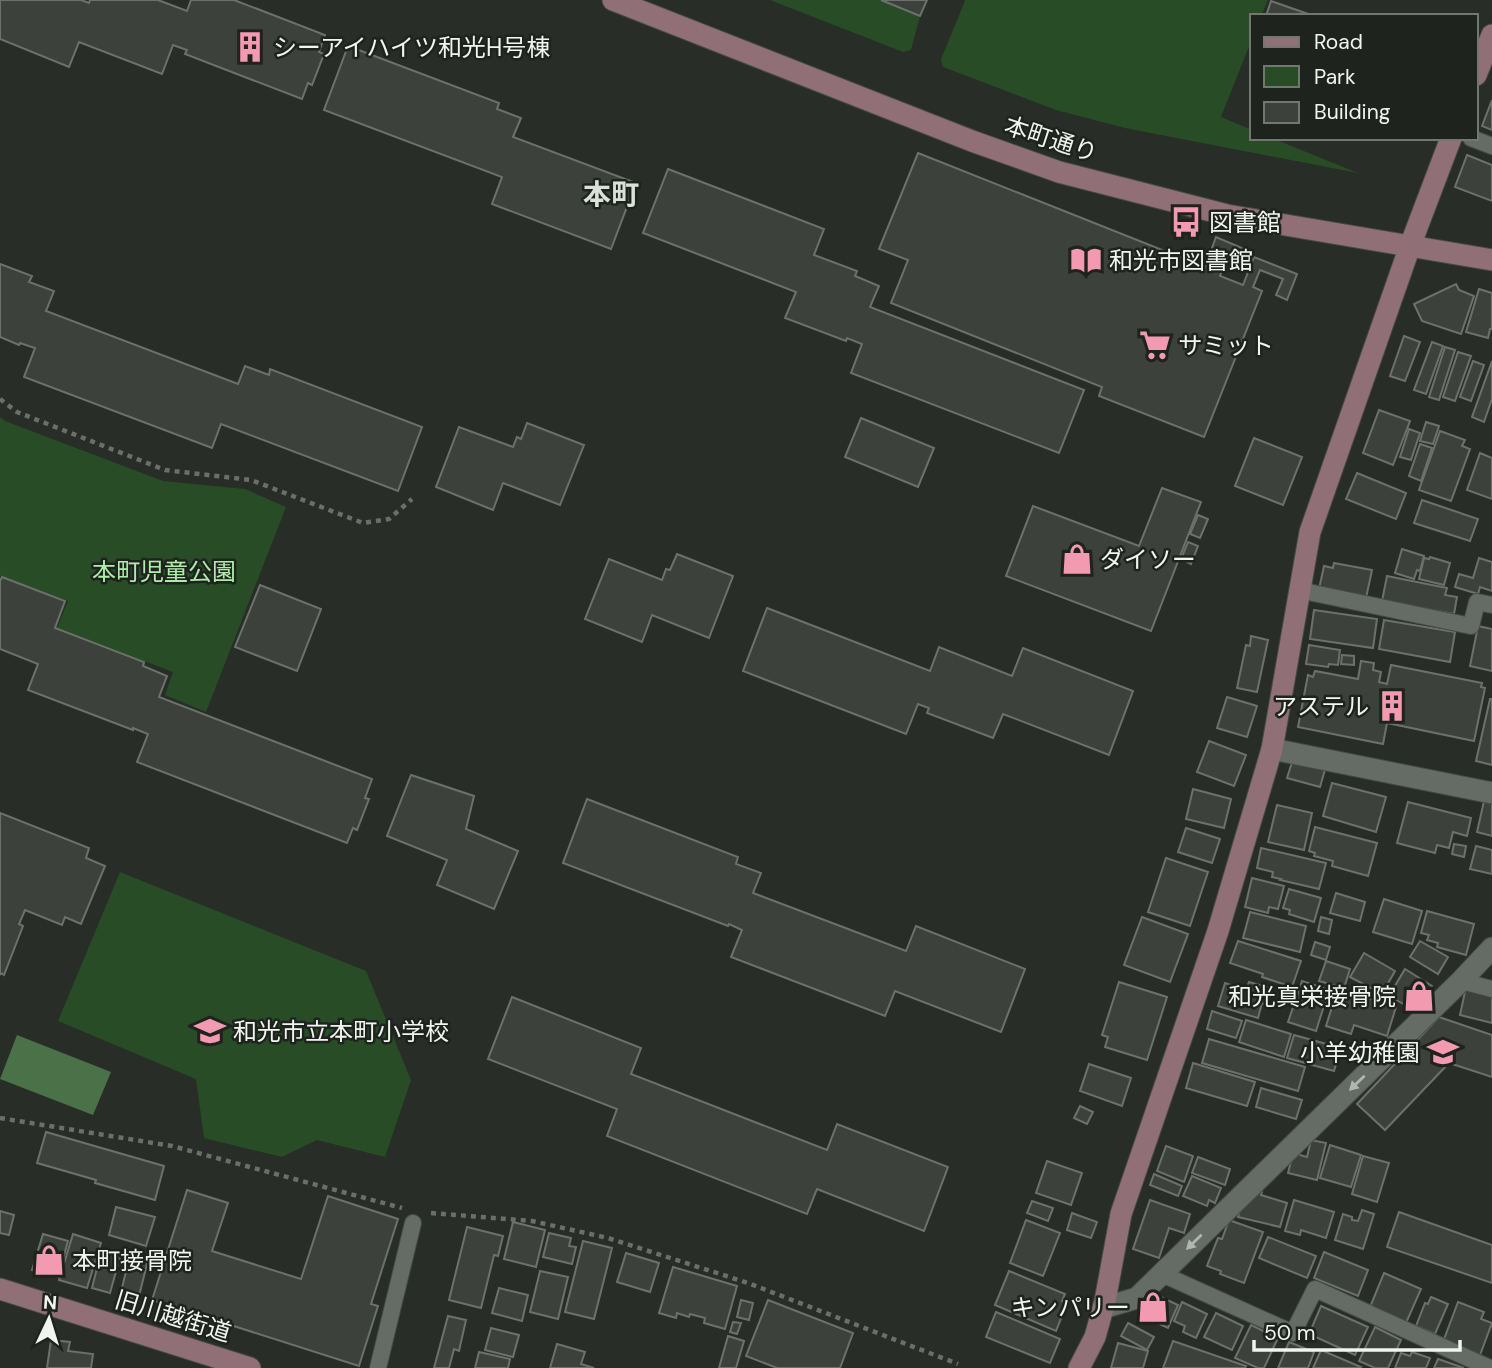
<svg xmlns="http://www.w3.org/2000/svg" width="1492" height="1368" font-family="'DM Sans','Noto Sans JP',sans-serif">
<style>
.green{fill:#284c26}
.water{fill:#4a7147}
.building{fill:#3c413b;stroke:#6c726b;stroke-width:2}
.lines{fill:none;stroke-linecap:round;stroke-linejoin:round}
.lane-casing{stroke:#474b46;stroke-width:18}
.street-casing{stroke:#474b46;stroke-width:23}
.secondary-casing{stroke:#474b46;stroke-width:23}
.path{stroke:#6b6f6a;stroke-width:4.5;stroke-dasharray:5 5;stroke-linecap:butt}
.lane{stroke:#656b65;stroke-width:16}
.street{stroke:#656b65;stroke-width:21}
.secondary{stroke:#907076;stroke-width:21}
.oneway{fill:#b2b6b1}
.labels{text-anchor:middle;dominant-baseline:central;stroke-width:5;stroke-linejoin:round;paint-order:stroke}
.poi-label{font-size:24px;fill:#f1f4f0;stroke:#1e231e;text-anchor:start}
.street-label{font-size:24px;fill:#f1f4f0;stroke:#1e231e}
.park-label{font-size:24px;fill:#afecaa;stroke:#1e231e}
.quarter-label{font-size:28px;font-weight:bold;fill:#dae1d9;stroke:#1e231e}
</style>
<rect width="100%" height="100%" fill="#282d27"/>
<g class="green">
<polygon points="770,0 881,0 920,16 911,50 903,52"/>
<polygon points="964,0 1268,0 1261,16 1252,16 1252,39 1221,117 1252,130 1252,138 1272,138 1358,173 1125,128 1056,110 943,67 941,59 965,1"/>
<polygon points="0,417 5,421 163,481 245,489 286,507 206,712 165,695 173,672 57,628 68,601 0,576"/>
<polygon points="120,872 366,971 411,1080 385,1157 317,1140 282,1157 204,1138 196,1079 58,1021"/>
</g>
<polygon class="water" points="17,1035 111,1072 93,1115 0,1079"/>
<g class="building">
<polygon points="0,0 81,0 89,3 90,0 158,0 187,11 191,0 234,0 325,35 319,52 324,54 312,85 308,83 302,99 185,54 187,50 173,45 162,74 79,42 69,67 0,39"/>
<polygon points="881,0 927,0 920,16"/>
<polygon points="1271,1 1314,16 1266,16"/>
<polygon points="348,46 499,103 497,109 521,118 513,137 636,183 611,249 492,204 502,177 324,110"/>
<polygon points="1492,100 1492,130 1482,126"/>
<polygon points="918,153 1205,267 1216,237 1242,248 1238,260 1228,256 1220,276 1243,285 1254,257 1297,274 1287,300 1276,295 1283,279 1260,270 1253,287 1262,291 1204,437 1099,396 1102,387 891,303 908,260 879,249"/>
<polygon points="1467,155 1492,165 1492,201 1455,187"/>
<polygon points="668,169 824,229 814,255 857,271 855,276 879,286 870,307 1084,390 1059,453 851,373 862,344 847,338 846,341 785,318 796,292 643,233"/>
<polygon points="0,264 32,276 29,282 54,291 46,311 238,384 245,366 269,375 270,369 422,427 398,491 221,424 212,448 24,377 35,348 20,343 19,345 0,337"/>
<polygon points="1456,284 1459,290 1474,296 1461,334 1422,321 1414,304"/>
<polygon points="1479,289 1492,293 1492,329 1490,329 1488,338 1466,332"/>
<polygon points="1404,336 1420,342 1405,381 1390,376"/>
<polygon points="1432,342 1443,346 1426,394 1414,390"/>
<polygon points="1445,347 1455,350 1439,400 1429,397"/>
<polygon points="1458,352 1471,356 1455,401 1443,397"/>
<polygon points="1473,361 1484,365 1471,401 1460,397"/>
<polygon points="1492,361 1492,399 1484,422 1472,417"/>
<polygon points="1379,410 1410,421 1393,465 1363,453"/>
<polygon points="861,418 934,448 918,487 845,457"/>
<polygon points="1426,422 1439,426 1433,444 1420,441"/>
<polygon points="527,423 584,445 560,505 503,483 493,510 436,487 459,427 513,447 517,437 521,439"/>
<polygon points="1409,429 1420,433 1411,460 1400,457"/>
<polygon points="1440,431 1465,440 1462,446 1470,449 1451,501 1419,490"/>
<polygon points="1254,438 1302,457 1283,505 1235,486"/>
<polygon points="1420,444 1432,448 1421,481 1409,476"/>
<polygon points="1480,453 1492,458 1492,499 1467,490"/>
<polygon points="1357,473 1406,493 1396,519 1346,499"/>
<polygon points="1162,488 1201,502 1151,631 1006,576 1033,506 1139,546"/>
<polygon points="1422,500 1478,519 1470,541 1414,523"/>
<polygon points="1198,515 1208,519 1200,538 1190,534"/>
<polygon points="1188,542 1198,546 1191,564 1181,559"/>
<polygon points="1402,549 1424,556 1420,571 1417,570 1414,579 1395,573"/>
<polygon points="677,554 733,576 709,638 652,615 642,642 585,619 609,559 662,580 666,569 670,570"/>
<polygon points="1430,557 1450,563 1444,585 1419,579 1424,558 1429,559"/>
<polygon points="1479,558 1492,562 1492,591 1480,587 1478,594 1455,587 1459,574 1473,578"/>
<polygon points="1334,563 1372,570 1366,598 1319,589 1324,566 1333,568"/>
<polygon points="1387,576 1447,588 1445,595 1457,597 1454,614 1382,601"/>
<polygon points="2,577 65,601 55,628 144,662 143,666 167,676 159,697 372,779 365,798 369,799 357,830 353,828 347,843 137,762 148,734 133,728 133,730 28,690 38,664 0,649 0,581"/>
<polygon points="260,585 321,609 297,671 235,647"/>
<polygon points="767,608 930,671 939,647 1012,676 1023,648 1133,691 1109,755 1003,714 993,738 927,713 929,708 918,704 906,734 743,671"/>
<polygon points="1314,610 1377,619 1373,648 1310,639"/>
<polygon points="1384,620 1455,632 1450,662 1379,649"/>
<polygon points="1478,626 1492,629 1492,671 1470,666"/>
<polygon points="1251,636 1268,640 1257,692 1237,688 1246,645 1250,646"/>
<polygon points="1309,645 1340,650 1338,665 1329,664 1328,667 1306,664"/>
<polygon points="1342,655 1354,656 1354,665 1341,664"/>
<polygon points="1361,661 1374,663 1373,670 1381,672 1379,682 1387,684 1391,665 1482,683 1481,687 1485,688 1474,741 1387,723 1383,744 1298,727 1308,675 1313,677 1315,671 1358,679"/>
<polygon points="1227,697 1257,706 1247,737 1217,728"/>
<polygon points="1490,699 1492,699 1492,765 1476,761"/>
<polygon points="1209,741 1246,755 1234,786 1197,772"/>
<polygon points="1294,756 1326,766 1320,787 1287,778"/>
<polygon points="411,775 474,796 466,829 518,851 494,909 437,885 447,860 387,836"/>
<polygon points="1332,783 1386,797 1376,832 1323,816"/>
<polygon points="1193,789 1231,799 1224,828 1186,819"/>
<polygon points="587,799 738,857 736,864 761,873 753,893 906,951 916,926 1025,969 1001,1032 895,991 885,1016 731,957 742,930 729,924 728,926 563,863"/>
<polygon points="1484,801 1492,802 1492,836 1477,832"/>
<polygon points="1408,802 1471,818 1467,836 1453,832 1449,848 1437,845 1435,853 1397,843"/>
<polygon points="1277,805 1312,813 1304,850 1268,842"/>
<polygon points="0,813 89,848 86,858 105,866 81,924 65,917 62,925 25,910 19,924 23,926 4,975 1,973 0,975"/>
<polygon points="1315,827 1377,843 1368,876 1332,866 1333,861 1314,856 1315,853 1309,851"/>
<polygon points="1186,828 1220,839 1212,863 1178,852"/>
<polygon points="1454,844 1466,846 1464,857 1452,854"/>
<polygon points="1476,846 1492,850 1492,874 1470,869"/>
<polygon points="1261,848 1326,863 1319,889 1280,880 1281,879 1272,877 1273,872 1257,868"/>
<polygon points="1166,858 1208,872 1190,926 1148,912"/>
<polygon points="1252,878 1284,886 1278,909 1269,907 1268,913 1245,907"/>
<polygon points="1289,889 1321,898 1314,922 1289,914 1290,910 1283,908"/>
<polygon points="1336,893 1365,902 1360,921 1330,913"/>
<polygon points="1384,899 1422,911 1412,944 1373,932"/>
<polygon points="1427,911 1474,924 1466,955 1437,947 1438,943 1427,940 1429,935 1421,933"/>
<polygon points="1250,912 1306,926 1300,952 1243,938"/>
<polygon points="1142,917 1188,934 1170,982 1124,965"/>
<polygon points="1321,917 1332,920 1329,934 1318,931"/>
<polygon points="1238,941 1301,961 1292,987 1262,977 1263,974 1230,963"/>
<polygon points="1420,941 1448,957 1438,974 1410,957"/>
<polygon points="1315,942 1330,947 1326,960 1311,955"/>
<polygon points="1364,953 1395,971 1382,994 1350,977"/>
<polygon points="1326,961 1350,969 1344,988 1319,981"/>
<polygon points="1405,969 1432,986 1416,1011 1389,996"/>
<polygon points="1302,981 1329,990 1316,1031 1288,1022"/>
<polygon points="1119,982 1167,997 1147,1060 1105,1047 1108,1037 1102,1035"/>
<polygon points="1249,982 1270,988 1265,1004 1262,1003 1258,1018 1218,1006 1225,983 1246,990"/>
<polygon points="1466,987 1492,994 1492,1023 1460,1015"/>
<polygon points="1338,988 1396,1007 1387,1036 1354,1025 1351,1034 1326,1026"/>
<polygon points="512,997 641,1048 631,1074 827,1150 837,1124 948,1167 924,1231 817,1189 807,1214 607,1136 617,1109 488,1059"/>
<polygon points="1212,1011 1242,1021 1236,1038 1207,1029"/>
<polygon points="1439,1017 1492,1035 1492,1077 1449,1063 1385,1130 1357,1104"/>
<polygon points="1246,1020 1291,1034 1284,1057 1239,1042"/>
<polygon points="1294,1035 1341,1048 1334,1071 1287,1058"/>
<polygon points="1209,1039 1305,1067 1298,1091 1202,1063"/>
<polygon points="1193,1063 1255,1082 1247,1106 1186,1088"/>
<polygon points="1089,1064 1131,1078 1122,1106 1080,1091"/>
<polygon points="1261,1088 1302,1100 1296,1119 1256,1107"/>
<polygon points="1080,1106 1093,1112 1087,1124 1074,1118"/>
<polygon points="46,1132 164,1166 155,1200 95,1183 96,1180 37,1163"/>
<polygon points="1311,1140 1326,1143 1317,1180 1288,1173 1293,1153 1307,1157"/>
<polygon points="1330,1145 1361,1155 1351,1187 1320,1178"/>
<polygon points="1166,1146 1193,1156 1184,1182 1157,1171"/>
<polygon points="1363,1156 1389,1163 1377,1202 1352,1194"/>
<polygon points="1198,1157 1230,1169 1225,1185 1192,1173"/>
<polygon points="1047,1161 1082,1173 1071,1205 1036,1193"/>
<polygon points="1154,1174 1182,1186 1178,1196 1150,1185"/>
<polygon points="1192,1176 1221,1188 1215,1203 1209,1200 1207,1206 1183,1196"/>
<polygon points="1254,1189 1262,1192 1261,1195 1287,1203 1280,1227 1238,1217 1242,1203"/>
<polygon points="187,1190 228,1203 212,1251 301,1279 328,1196 398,1219 371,1304 378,1306 359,1366 152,1300"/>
<polygon points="1150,1200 1190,1214 1184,1233 1169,1228 1159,1258 1133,1249"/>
<polygon points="1294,1200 1334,1212 1326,1238 1301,1230 1300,1235 1285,1231"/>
<polygon points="1032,1201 1053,1208 1048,1221 1027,1213"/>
<polygon points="116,1207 155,1217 146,1246 109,1235"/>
<polygon points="1362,1210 1374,1214 1363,1249 1335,1240 1343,1214 1352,1217 1352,1220 1358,1221"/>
<polygon points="0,1211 14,1215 9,1235 0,1233"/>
<polygon points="1399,1212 1492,1245 1492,1283 1387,1247"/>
<polygon points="1072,1213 1097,1222 1091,1238 1067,1230"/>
<polygon points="1026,1220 1060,1233 1043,1276 1010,1263"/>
<polygon points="1229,1220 1263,1232 1244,1283 1220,1274 1221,1271 1207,1266 1218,1238 1222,1239"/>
<polygon points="513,1222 545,1230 536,1267 504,1259"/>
<polygon points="467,1227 503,1236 498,1256 494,1255 481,1308 449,1300"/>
<polygon points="549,1233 571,1238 569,1246 576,1247 572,1264 543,1257"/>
<polygon points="43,1234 68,1241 58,1277 32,1270"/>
<polygon points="73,1234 101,1243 87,1288 59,1280"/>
<polygon points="1268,1237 1316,1256 1307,1278 1259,1258"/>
<polygon points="583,1241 612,1248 594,1319 565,1312"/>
<polygon points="101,1252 120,1257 110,1293 92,1288"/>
<polygon points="1324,1252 1368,1270 1358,1296 1314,1278"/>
<polygon points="626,1253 659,1263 650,1292 617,1282"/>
<polygon points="130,1255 148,1260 138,1300 124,1297 125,1293 121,1292"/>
<polygon points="673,1267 737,1286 725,1329 704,1323 705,1318 690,1314 689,1317 677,1313 676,1318 659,1313"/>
<polygon points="540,1271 568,1277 558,1319 530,1312"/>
<polygon points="1009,1271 1065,1294 1062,1301 1067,1303 1056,1331 995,1305"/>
<polygon points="1384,1273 1421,1289 1406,1323 1370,1307"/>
<polygon points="499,1288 528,1295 522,1321 492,1313"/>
<polygon points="1154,1294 1178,1305 1168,1328 1144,1317"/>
<polygon points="1431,1297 1448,1304 1435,1334 1416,1326 1425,1303 1428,1304"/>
<polygon points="741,1300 753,1303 749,1320 737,1317"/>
<polygon points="768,1300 853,1333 840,1368 777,1368 746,1356"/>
<polygon points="1182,1302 1207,1314 1196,1338 1183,1332 1185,1326 1174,1321"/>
<polygon points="1458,1302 1484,1312 1481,1319 1492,1323 1480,1355 1443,1342"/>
<polygon points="1321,1306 1368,1327 1355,1355 1309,1334"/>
<polygon points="996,1312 1060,1339 1050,1363 986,1337"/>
<polygon points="1216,1313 1243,1326 1232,1350 1204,1337"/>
<polygon points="448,1316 466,1320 459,1351 454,1349 449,1368 434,1368"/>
<polygon points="733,1322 741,1323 737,1334 730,1332"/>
<polygon points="1128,1323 1154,1337 1147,1350 1121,1336"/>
<polygon points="1251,1325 1278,1338 1264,1368 1258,1368 1235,1358"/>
<polygon points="1375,1327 1401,1340 1388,1368 1375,1368 1359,1361"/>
<polygon points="491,1328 519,1335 513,1357 485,1350"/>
<polygon points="728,1336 744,1341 736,1368 719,1368"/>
<polygon points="51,1340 70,1342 68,1351 93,1354 91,1368 47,1368"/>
<polygon points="1173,1341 1246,1366 1245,1368 1163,1368"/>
<polygon points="1289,1342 1314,1352 1308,1368 1278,1368"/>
<polygon points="1118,1343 1148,1351 1143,1368 1111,1368"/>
<polygon points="557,1344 585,1352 581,1364 594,1368 550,1368"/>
<polygon points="1321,1350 1361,1367 1360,1368 1313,1368"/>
<polygon points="479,1352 510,1359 508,1368 475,1368"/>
<polygon points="1412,1352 1430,1358 1426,1368 1395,1368 1401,1353 1410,1356"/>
<polygon points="1438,1359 1464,1368 1434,1368"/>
</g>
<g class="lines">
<defs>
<g id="lane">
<polyline points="1471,138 1492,146"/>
<polyline points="1299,590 1471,626 1477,602 1492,605"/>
<polyline points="1461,981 1492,989"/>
<polyline points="1162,1274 1293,1333 1315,1289 1490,1368"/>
<polyline points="378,1368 413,1223"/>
</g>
<g id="street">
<polyline points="1272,749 1492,793"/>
<polyline points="1103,1308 1137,1298 1461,981 1492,948"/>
</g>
<g id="secondary">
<polyline points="613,0 972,141 1059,172 1227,215 1492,260"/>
<polyline points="1476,75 1492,35"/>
<polyline points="0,1289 250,1368"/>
<polyline points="1079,1368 1095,1337 1105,1301 1121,1214 1218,931 1272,749 1310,532 1410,246 1451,138"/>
</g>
</defs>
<use href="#lane" class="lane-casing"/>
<use href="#street" class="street-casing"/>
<use href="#secondary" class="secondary-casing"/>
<g class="path">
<polyline points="0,399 17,412 165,470 251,480 363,523 389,519 412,499"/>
<polyline points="0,1118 172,1146 402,1208"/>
<polyline points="431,1213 532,1221 608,1238 748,1283 958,1364"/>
</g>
<use href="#lane" class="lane"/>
<use href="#street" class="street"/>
<use href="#secondary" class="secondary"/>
</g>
<defs><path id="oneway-solid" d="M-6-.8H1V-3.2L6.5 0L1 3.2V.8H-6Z" transform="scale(1.75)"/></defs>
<g class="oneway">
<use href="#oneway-solid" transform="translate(1357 1083) rotate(136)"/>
<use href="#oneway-solid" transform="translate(1194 1242) rotate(136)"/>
</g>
<defs>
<symbol id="building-bare" viewBox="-9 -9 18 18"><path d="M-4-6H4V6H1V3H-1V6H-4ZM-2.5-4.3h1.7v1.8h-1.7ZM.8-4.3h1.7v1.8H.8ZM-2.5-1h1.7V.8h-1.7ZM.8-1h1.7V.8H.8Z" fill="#f29aaf" stroke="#1e231e" stroke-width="2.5" paint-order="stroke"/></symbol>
<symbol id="bus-bare" viewBox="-9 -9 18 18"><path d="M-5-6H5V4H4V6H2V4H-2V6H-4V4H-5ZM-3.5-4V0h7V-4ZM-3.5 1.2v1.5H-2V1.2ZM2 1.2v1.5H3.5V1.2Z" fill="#f29aaf" stroke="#1e231e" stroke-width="2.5" paint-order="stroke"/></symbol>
<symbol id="library-bare" viewBox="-9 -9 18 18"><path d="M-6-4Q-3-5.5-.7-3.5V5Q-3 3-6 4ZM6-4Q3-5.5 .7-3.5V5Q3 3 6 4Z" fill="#f29aaf" stroke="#1e231e" stroke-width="2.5" paint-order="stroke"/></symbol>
<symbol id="supermarket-bare" viewBox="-9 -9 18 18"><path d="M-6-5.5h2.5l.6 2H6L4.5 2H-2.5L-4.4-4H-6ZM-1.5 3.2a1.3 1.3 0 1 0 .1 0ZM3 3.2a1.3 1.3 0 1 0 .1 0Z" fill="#f29aaf" stroke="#1e231e" stroke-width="2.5" paint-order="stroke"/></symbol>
<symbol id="shop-bare" viewBox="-9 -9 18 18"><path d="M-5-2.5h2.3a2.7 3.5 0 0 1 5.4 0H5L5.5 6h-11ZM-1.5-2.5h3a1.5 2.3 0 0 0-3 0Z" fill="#f29aaf" stroke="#1e231e" stroke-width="2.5" paint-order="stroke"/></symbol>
<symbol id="school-bare" viewBox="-9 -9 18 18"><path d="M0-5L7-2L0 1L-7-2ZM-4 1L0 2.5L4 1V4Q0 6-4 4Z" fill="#f29aaf" stroke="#1e231e" stroke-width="2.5" paint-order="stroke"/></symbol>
</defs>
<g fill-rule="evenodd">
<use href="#building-bare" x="228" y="25" width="44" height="44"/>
<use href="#bus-bare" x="1164" y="200" width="44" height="44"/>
<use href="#library-bare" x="1064" y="238" width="44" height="44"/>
<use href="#supermarket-bare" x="1133" y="323" width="44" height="44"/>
<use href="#shop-bare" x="1055" y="537" width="44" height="44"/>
<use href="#building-bare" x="1370" y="684" width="44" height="44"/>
<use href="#shop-bare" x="1397" y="974" width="44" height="44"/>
<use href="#school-bare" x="188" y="1009" width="44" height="44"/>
<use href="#school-bare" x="1421" y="1030" width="44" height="44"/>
<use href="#shop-bare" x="27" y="1238" width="44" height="44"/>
<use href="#shop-bare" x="1131" y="1285" width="44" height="44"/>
</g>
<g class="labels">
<g class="poi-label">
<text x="273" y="47">シーアイハイツ和光H号棟</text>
<text x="1209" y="222">図書館</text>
<text x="1109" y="260">和光市図書館</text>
<text x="1178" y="345">サミット</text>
<text x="1100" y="559">ダイソー</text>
<text x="1369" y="706" text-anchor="end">アステル</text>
<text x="1396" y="996" text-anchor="end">和光真栄接骨院</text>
<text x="233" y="1031">和光市立本町小学校</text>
<text x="1420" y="1052" text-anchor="end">小羊幼稚園</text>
<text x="72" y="1260">本町接骨院</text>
<text x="1130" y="1307" text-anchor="end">キンパリー</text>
</g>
<g class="street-label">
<text transform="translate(1051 139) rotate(18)">本町通り</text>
<text transform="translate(173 1316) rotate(17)">旧川越街道</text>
</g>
<g class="park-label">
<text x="164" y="571">本町児童公園</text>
</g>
<g class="quarter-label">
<text x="611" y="194">本町</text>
</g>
</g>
<rect x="1250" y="14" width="228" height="126" fill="#1e231e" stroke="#727772" stroke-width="2"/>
<rect x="1264" y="37" width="35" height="10" fill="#907076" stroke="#727772" stroke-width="2"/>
<text x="1314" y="49" font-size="21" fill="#f1f4f0">Road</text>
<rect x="1264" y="66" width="35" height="21" fill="#284c26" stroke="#727772" stroke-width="2"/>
<text x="1314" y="84" font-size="21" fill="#f1f4f0">Park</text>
<rect x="1264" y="102" width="35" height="21" fill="#3c413b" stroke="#727772" stroke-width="2"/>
<text x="1314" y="119" font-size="21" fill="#f1f4f0">Building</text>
<g transform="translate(49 1319) rotate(4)" stroke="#1e231e" stroke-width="5" paint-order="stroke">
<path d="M0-5L12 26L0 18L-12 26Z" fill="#f1f4f0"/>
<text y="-10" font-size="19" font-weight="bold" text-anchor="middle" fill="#f1f4f0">N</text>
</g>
<path d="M1254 1340v10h206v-10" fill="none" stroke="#f1f4f0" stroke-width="3.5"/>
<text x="1264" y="1340" font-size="21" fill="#f1f4f0" stroke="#1e231e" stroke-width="5" paint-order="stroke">50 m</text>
</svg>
